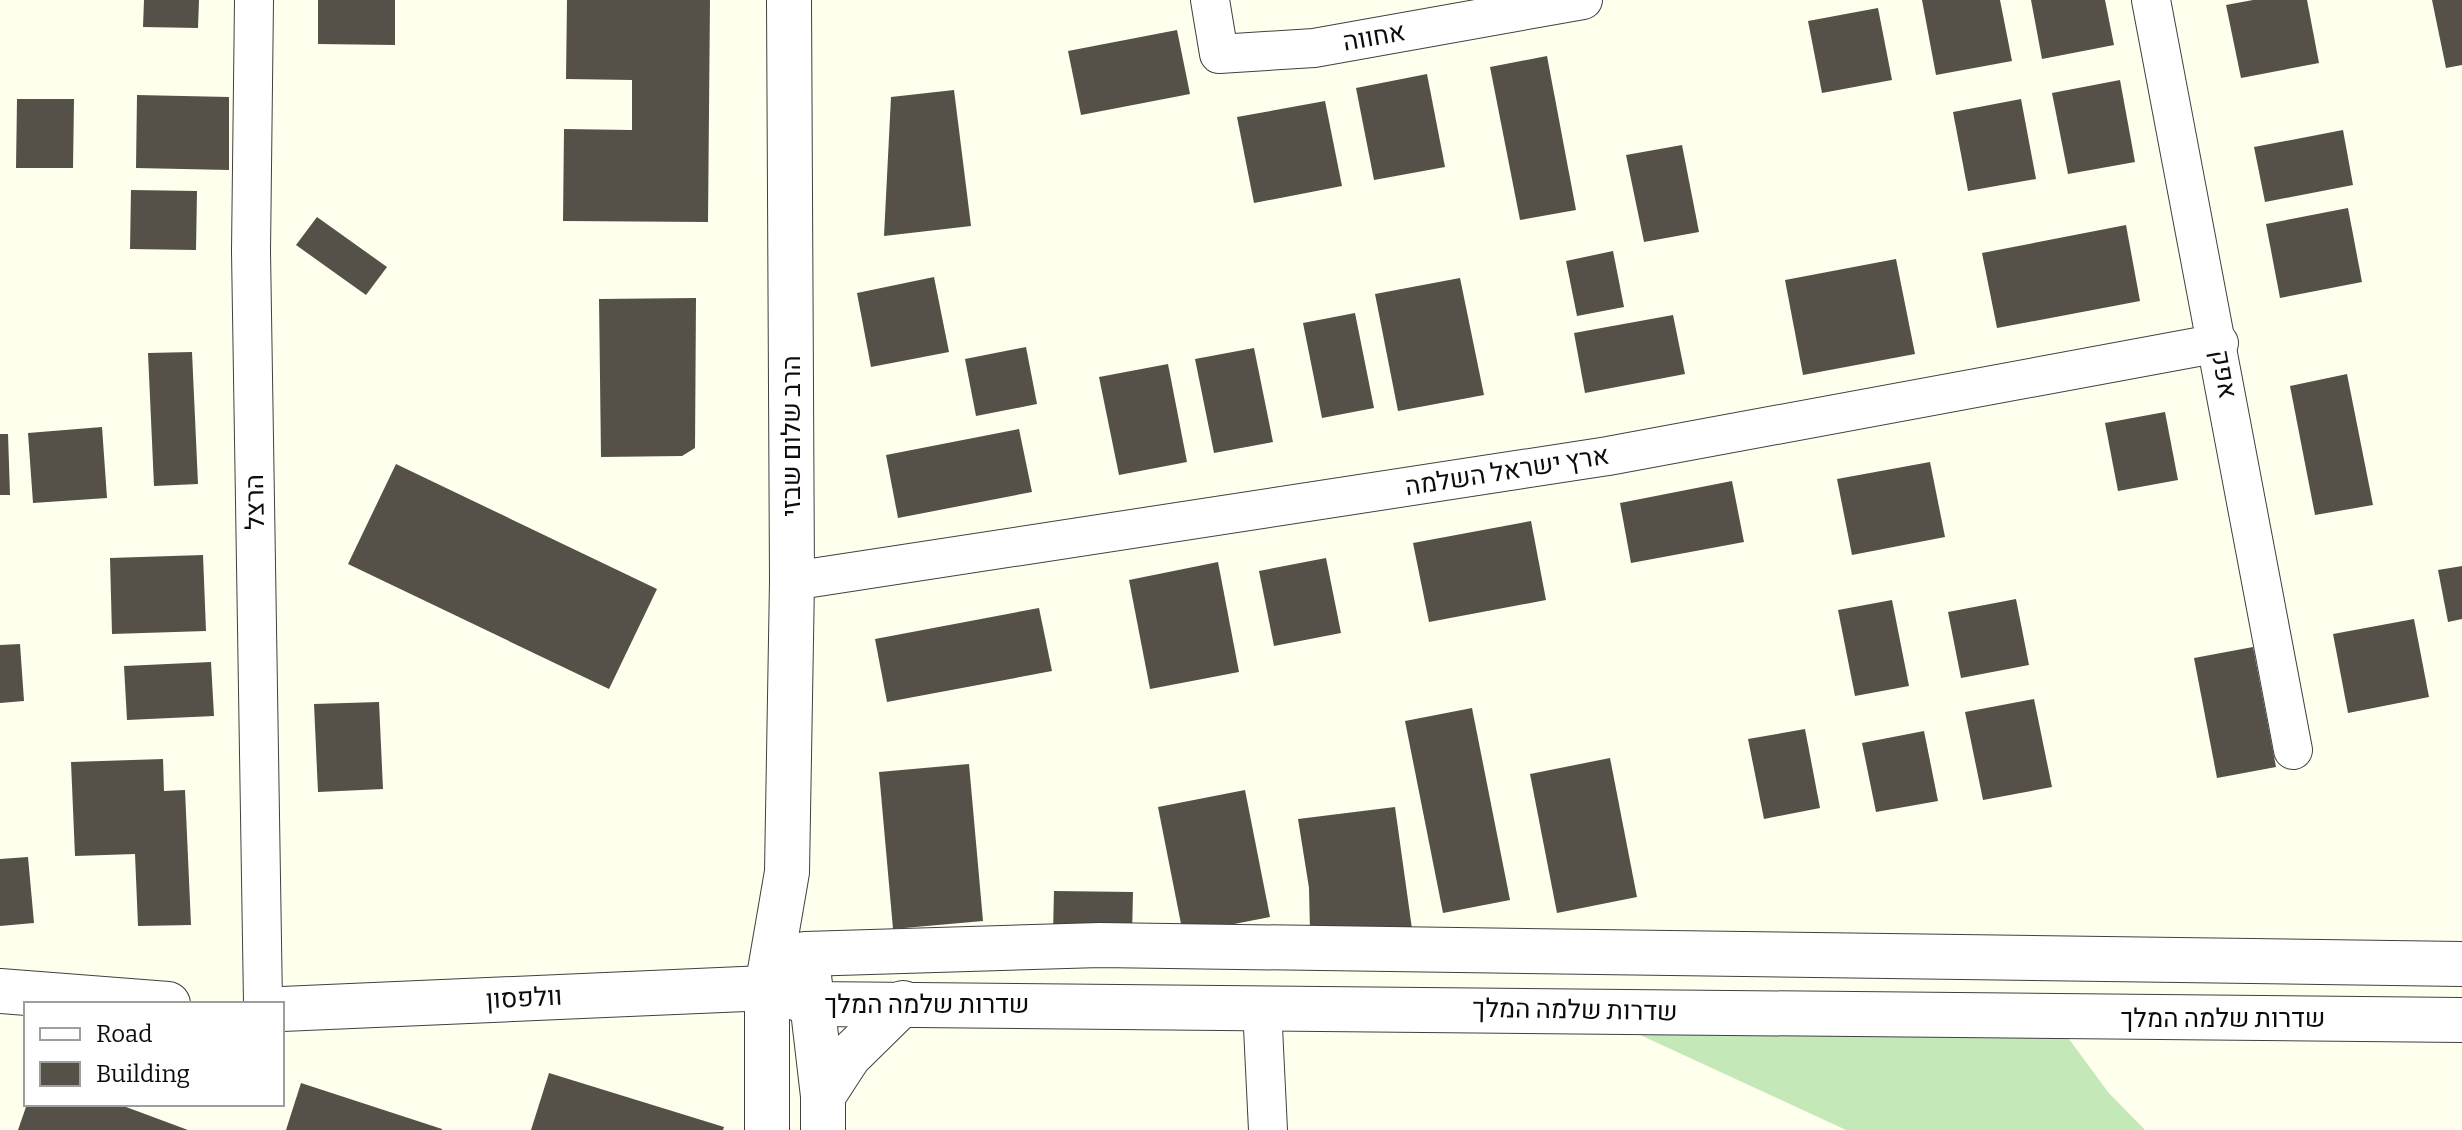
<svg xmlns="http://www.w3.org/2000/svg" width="2462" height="1130" font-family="Bitter,Heebo,serif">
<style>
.grass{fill:#c5e8b8}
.building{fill:#555149}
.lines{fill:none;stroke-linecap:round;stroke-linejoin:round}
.minor-casing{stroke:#404040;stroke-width:40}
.tertiary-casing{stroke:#404040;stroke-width:46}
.minor{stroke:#fff;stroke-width:38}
.tertiary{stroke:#fff;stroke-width:44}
.labels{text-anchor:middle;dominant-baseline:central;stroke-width:8;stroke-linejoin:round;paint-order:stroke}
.street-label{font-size:26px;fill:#0d0d0d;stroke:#fff}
</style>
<rect width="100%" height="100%" fill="#feffed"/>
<polygon class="grass" points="1586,1010 2052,1016 2108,1092 2145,1130 1846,1130"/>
<g class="building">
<polygon points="144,0 199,0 198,28 143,27"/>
<polygon points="318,0 395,0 395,45 318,44"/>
<polygon points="567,0 710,0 708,222 563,221 564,129 632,130 632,80 566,79"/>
<polygon points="1922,0 2000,0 2012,61 1936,75"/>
<polygon points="2031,0 2105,0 2114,45 2042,59"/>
<polygon points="2253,0 2307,0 2319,63 2241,78 2226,5"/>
<polygon points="2432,0 2462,0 2462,65 2446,68"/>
<polygon points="1878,8 1892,80 1822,93 1808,21"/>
<polygon points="1177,30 1190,94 1081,115 1068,51"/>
<polygon points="1547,56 1576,210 1520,220 1490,67"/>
<polygon points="1427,74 1445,167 1374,180 1356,88"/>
<polygon points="2120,80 2135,162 2068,174 2052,93"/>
<polygon points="954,90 971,226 884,236 891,97"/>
<polygon points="137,95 229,97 229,170 136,168"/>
<polygon points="17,99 74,99 73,168 16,168"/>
<polygon points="2021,99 2036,179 1968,191 1953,112"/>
<polygon points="1325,101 1342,186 1254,203 1237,117"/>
<polygon points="2343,130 2353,185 2265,202 2254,147"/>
<polygon points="1682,145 1699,232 1644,242 1626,155"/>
<polygon points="131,190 197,191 196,250 130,249"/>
<polygon points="2348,208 2362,282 2280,298 2266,224"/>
<polygon points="317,217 387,267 366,295 296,245"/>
<polygon points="2126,225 2140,301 1997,328 1982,253"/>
<polygon points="1613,251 1624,307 1577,316 1566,261"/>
<polygon points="1896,259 1915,354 1803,375 1785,280"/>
<polygon points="934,277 949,352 871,367 857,293"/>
<polygon points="1460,278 1484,395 1398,411 1375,294"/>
<polygon points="696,298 695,448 682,456 601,457 599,299"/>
<polygon points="1355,313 1374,408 1322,418 1303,323"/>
<polygon points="1673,315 1685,374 1585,393 1574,333"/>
<polygon points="1026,347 1037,404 976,416 965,359"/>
<polygon points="1254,348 1273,442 1214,453 1195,359"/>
<polygon points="192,352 198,484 154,486 148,353"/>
<polygon points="1168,364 1187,462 1119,475 1099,377"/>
<polygon points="2347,374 2373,505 2315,515 2290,386"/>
<polygon points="2165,412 2178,480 2118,491 2105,423"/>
<polygon points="102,427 107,498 33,503 28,433"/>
<polygon points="1019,429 1032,492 898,518 886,455"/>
<polygon points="0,434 8,434 10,495 0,495"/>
<polygon points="1930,462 1945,537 1852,555 1837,479"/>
<polygon points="396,464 657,589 609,689 348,564"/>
<polygon points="1732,481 1744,542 1631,563 1620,503"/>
<polygon points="1531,521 1546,600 1429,622 1413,543"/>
<polygon points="203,555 206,631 112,634 110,558"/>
<polygon points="1326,558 1341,633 1274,646 1259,571"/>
<polygon points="1218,562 1239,672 1150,689 1129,580"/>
<polygon points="2462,566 2462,619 2448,622 2438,570"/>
<polygon points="2016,599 2029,665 1961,678 1948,612"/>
<polygon points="1892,600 1909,686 1855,696 1838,610"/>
<polygon points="1039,608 1052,671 887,702 875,639"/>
<polygon points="2414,619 2429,697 2348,713 2333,634"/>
<polygon points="20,644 24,701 0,703 0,645"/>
<polygon points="2253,647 2276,767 2217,778 2194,658"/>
<polygon points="211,662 214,716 127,720 124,666"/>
<polygon points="2034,699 2052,787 1983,800 1965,712"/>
<polygon points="379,702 383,789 318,792 314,704"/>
<polygon points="1472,708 1510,900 1443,913 1405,721"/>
<polygon points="1805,729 1820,808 1764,819 1748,739"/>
<polygon points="1924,731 1938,801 1876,812 1862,743"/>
<polygon points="1610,758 1637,897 1557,913 1530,774"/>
<polygon points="163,759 164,791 185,790 191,925 138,926 135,854 75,856 71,762"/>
<polygon points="969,764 983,921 893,929 879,772"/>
<polygon points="1245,790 1270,917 1183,934 1158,807"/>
<polygon points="1395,807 1412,929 1310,931 1309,888 1298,819"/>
<polygon points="28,857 34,923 0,926 0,859"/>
<polygon points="1054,891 1133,892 1132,936 1053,934"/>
<polygon points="549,1073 724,1127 723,1130 531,1130"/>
<polygon points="301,1083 442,1129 442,1130 286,1130"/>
<polygon points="27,1104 118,1104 188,1130 18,1130"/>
</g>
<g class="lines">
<defs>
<g id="minor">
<polyline points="254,0 251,251 263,1004"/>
<polyline points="1210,0 1219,54 1314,48 1583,0"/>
<polyline points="2151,0 2293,750"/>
<polyline points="792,581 1608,456 2219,343"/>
<polyline points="1262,1007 1268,1130"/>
</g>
<g id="tertiary">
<polyline points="809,976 823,1096 823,1130"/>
<polyline points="767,988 805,954 1100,945 2462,964"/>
<polyline points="0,991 168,1004"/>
<polyline points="282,1009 767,988 813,1004 2462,1020"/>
<polyline points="823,1096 849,1056 903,1003"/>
<polyline points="767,1130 767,988 787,872 792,581 789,0"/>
</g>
</defs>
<use href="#minor" class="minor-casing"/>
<use href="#tertiary" class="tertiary-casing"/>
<use href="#minor" class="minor"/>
<use href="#tertiary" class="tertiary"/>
</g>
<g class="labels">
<g class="street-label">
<text transform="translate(1374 37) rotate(-10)">אחווה</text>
<text transform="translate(2224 374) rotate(80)">אפק</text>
<text transform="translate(791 436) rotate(-90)">הרב שלום שבזי</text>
<text transform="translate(1507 471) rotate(-9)">ארץ ישראל השלמה</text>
<text transform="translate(255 502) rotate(-91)">הרצל</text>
<text transform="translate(524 998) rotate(-3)">וולפסון</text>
<text x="927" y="1004">שדרות שלמה המלך</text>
<text transform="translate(1575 1010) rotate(1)">שדרות שלמה המלך</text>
<text x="2223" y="1018">שדרות שלמה המלך</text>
</g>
</g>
<rect x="24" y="1002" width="260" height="104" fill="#ffffff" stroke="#9e9e9e" stroke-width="2"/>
<rect x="40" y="1028" width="40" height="12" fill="#ffffff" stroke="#9e9e9e" stroke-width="2"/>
<text x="96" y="1042" font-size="24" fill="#0d0d0d">Road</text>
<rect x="40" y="1062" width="40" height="24" fill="#555149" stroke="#9e9e9e" stroke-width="2"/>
<text x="96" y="1082" font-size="24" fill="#0d0d0d">Building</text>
</svg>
